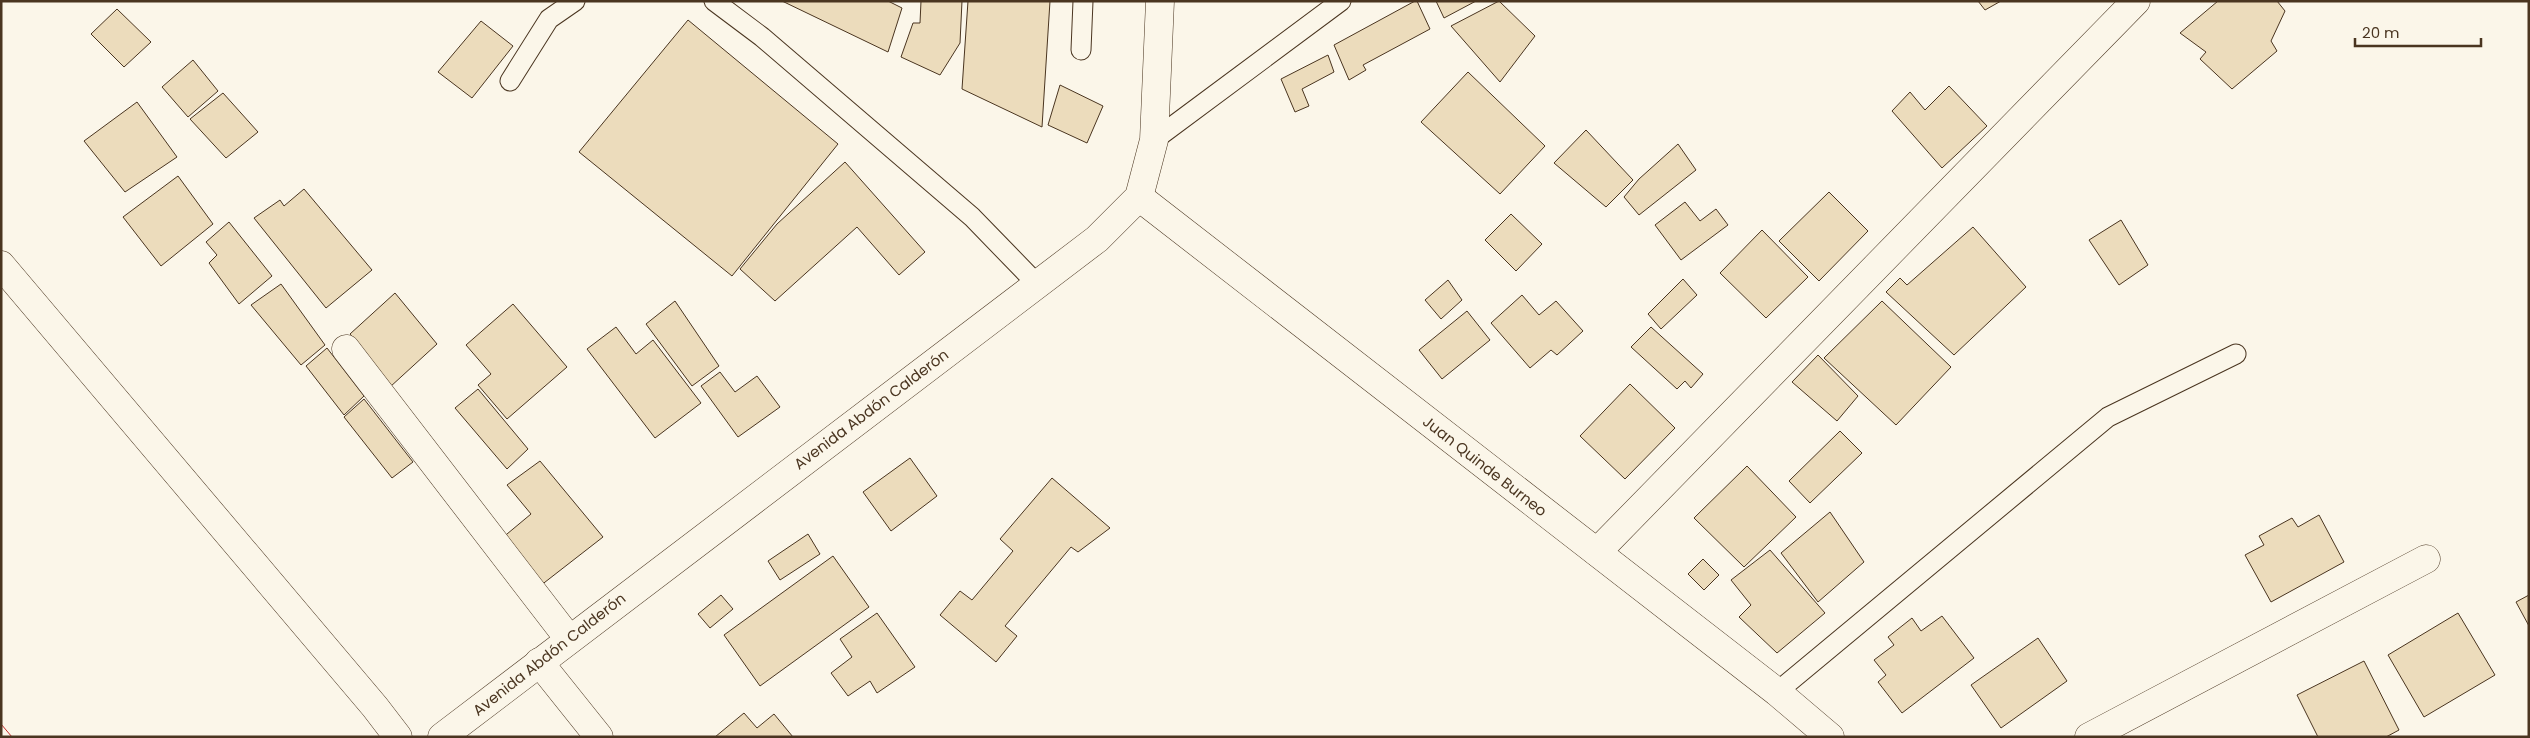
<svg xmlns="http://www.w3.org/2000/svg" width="2530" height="738" font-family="Poppins,sans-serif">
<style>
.building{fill:#ecdcbc;stroke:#4a3520}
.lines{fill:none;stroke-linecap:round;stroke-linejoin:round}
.service-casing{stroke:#4a3520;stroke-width:21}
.minor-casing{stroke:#4a3520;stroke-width:29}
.tertiary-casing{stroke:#4a3520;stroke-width:29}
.service{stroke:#fbf6e9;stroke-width:19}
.minor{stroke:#fbf6e9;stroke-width:28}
.tertiary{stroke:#fbf6e9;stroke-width:28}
.power{stroke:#c62828;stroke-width:1;stroke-dasharray:18 4 2.5 4;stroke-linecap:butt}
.labels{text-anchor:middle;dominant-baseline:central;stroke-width:4;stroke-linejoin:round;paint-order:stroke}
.street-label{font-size:15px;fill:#4a3520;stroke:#fbf6e9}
</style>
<rect width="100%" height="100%" fill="#fbf6e9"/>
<g class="building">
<polygon points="782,1 888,1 902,8 888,52"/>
<polygon points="921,1 962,1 960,43 940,75 901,57 913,23 920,23"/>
<polygon points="968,1 1050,1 1042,127 962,89"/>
<polygon points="1415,1 1417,1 1430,29 1363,65 1366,70 1349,80 1334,45"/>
<polygon points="1436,1 1476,1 1444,18"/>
<polygon points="1499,1 1535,36 1500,82 1451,26"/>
<polygon points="1978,1 2001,1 1985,10"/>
<polygon points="2218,1 2277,1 2285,11 2271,41 2277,51 2232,89 2200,59 2206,52 2180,33"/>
<polygon points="117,9 151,42 124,67 91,34"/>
<polygon points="688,20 838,144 732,276 579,152"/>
<polygon points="481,21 513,46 472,98 438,72"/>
<polygon points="1328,55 1334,72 1302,89 1309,106 1295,112 1281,79"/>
<polygon points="193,60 218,91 188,117 162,87"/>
<polygon points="1468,72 1545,146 1500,194 1421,122"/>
<polygon points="1060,85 1103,106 1087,143 1048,125"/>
<polygon points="1949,86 1987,126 1942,168 1892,111 1910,92 1925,110"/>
<polygon points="223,93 258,132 226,158 190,119"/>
<polygon points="137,102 177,157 125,192 84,141"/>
<polygon points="1586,130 1633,180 1606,207 1554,163"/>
<polygon points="1678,144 1696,170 1639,215 1624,197 1639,179"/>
<polygon points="845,162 925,252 899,275 857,227 775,301 740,269 777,224"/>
<polygon points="178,176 213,224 161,266 123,217"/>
<polygon points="304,189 372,270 326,308 254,218 280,200 284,206"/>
<polygon points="1829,192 1868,231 1819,281 1779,241"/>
<polygon points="1685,202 1700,221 1716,209 1728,225 1681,260 1655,225"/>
<polygon points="1511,214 1542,244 1516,271 1485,240"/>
<polygon points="2121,220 2148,265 2119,285 2089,240"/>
<polygon points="229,222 272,276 239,304 209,263 217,255 206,242"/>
<polygon points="1973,227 2026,287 1954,355 1886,292 1900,278 1907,285"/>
<polygon points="1762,230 1808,277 1766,318 1720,273"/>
<polygon points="1683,279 1697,295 1661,329 1648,314"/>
<polygon points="1448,280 1462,300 1441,319 1425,300"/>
<polygon points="281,284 325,345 301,365 251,305"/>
<polygon points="395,293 437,344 390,387 350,334"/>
<polygon points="1522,295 1539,315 1556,301 1583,331 1557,355 1551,350 1530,368 1491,323"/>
<polygon points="675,301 719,366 692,386 646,324"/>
<polygon points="1882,301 1951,367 1896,425 1824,358"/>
<polygon points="513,304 567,367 507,419 478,385 491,374 466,345"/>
<polygon points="1467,311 1490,340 1442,379 1419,350"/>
<polygon points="616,327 636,354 653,340 701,403 655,438 587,349"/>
<polygon points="1651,327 1703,374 1691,388 1685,381 1677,389 1631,347"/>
<polygon points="327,348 364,396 344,415 306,366"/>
<polygon points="1818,355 1858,396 1837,421 1792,382"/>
<polygon points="720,372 735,392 757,376 780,407 738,437 701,386"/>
<polygon points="1630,384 1675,428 1625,479 1580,436"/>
<polygon points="478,389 528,449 507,469 455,408"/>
<polygon points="364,399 413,462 392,478 344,417"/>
<polygon points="1840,431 1862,453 1810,503 1789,481"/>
<polygon points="910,458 937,496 891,531 863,492"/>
<polygon points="540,461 603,537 540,586 501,539 531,514 507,485"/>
<polygon points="1747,466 1796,517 1744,567 1694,518"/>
<polygon points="1052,478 1110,528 1078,552 1071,547 1005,626 1017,636 996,662 940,615 960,591 972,600 1013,551 1000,539"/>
<polygon points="1830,512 1864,562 1818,602 1781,553"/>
<polygon points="2319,515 2344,562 2271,602 2245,555 2264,545 2259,536 2292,518 2298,527"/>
<polygon points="808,534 820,554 780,580 768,561"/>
<polygon points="1770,550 1825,613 1777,653 1739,617 1751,605 1731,580"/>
<polygon points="833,556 869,607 760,686 724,635"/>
<polygon points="1703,559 1719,575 1704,590 1688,574"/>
<polygon points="721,595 733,609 710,628 698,614"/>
<polygon points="2529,595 2529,626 2516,602"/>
<polygon points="877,613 915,667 877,693 870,681 848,696 831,673 852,657 840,639"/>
<polygon points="2458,613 2495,675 2424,717 2388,655"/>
<polygon points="1942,616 1974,658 1902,713 1878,682 1886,675 1874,660 1894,645 1888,637 1912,618 1921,631"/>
<polygon points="2038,638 2067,681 2001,728 1971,685"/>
<polygon points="2364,661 2399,730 2386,737 2318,737 2297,695"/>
<polygon points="744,713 757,728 774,714 793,737 715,737"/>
</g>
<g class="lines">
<defs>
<g id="service">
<polyline points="714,1 762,37 972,217 1037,284"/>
<polyline points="1081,50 1083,1"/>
<polyline points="510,81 549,19 575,1"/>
<polyline points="1154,140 1341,1"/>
<polyline points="1777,692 2108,417 2236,354"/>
</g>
<g id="minor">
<polyline points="1139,197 1777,692 1830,737"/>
<polyline points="1,265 375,707 398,737"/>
<polyline points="346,349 569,639"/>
<polyline points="1597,552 2136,1"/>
<polyline points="539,662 599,737"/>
<polyline points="2089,737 2426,559"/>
</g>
<polyline id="tertiary" points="442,737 1097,239 1139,197 1154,140 1160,1"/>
</defs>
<use href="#service" class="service-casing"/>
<use href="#minor" class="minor-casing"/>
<use href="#tertiary" class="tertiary-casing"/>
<use href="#service" class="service"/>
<use href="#minor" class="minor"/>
<use href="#tertiary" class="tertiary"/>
<polyline class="power" points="1,724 12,737"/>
</g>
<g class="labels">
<g class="street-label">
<text transform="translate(871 409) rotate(-37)">Avenida Abdón Calderón</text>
<text transform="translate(1485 466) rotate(38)">Juan Quinde Burneo</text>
<text transform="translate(549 654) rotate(-38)">Avenida Abdón Calderón</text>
</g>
</g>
<rect width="2530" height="738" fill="none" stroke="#4a3520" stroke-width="5"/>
<path d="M2355 38v8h126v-8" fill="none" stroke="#4a3520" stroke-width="2.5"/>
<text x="2362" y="38" font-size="15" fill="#4a3520" stroke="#fbf6e9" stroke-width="4" paint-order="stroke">20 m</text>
</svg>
